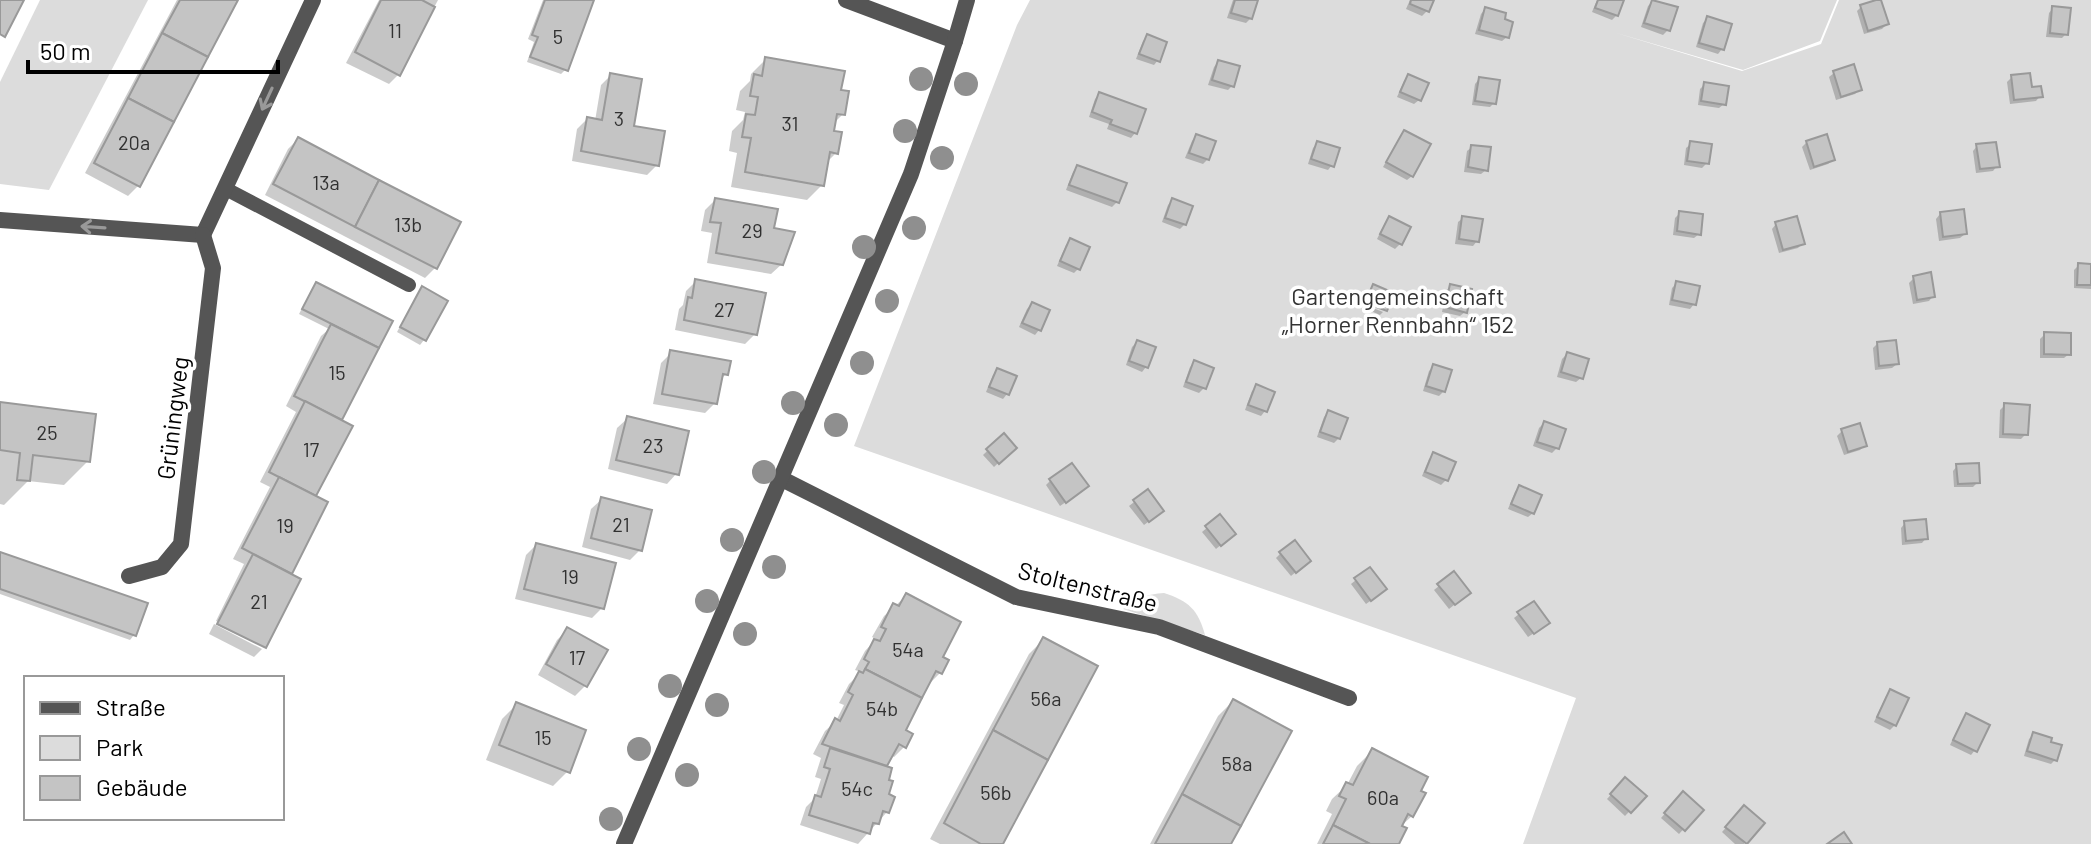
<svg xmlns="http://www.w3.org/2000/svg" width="2091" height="844" font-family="Barlow,sans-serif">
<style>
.green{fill:#dcdcdc}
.shadow{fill:#0003}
.building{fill:#c4c4c4;stroke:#999;stroke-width:2}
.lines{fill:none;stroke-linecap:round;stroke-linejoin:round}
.lane{stroke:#555;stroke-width:14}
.street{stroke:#555;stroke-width:16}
.tree{fill:#8f8f8f}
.oneway{stroke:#999}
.labels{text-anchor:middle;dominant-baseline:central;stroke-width:7;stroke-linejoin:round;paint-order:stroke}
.number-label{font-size:20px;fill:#313131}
.park-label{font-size:24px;fill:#333;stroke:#fff}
.street-label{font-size:24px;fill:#000;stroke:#fff}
</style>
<rect width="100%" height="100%" fill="#fff"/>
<g class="green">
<polygon points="40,0 148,0 49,190 0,184 0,82"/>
<polygon points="1030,0 1837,0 1820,41 1743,70 1613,32 1742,71 1821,44 1839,0 2091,0 2091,844 1523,844 1576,698 854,446 1017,25"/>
<path d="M1164,593C1189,601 1198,610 1205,635L1123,609C1136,598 1147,594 1164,593Z"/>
</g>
<g class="shadow">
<polygon points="177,0 236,0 138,186 128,196 85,173"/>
<polygon points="379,0 438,0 399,74 389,84 346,63"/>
<polygon points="543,0 592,0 566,69 561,74 527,62 534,42 528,39"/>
<polygon points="1233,0 1256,0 1251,18 1246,23 1227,18"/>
<polygon points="1410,0 1431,0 1427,11 1422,16 1406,9"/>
<polygon points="1597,0 1622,0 1617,15 1612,20 1592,12"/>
<polygon points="1653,1 1668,30 1663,35 1641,27 1648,6"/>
<polygon points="1861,7 1887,24 1882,29 1864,34 1857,11"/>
<polygon points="2053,8 2066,34 2062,38 2046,37 2049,13"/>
<polygon points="1485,9 1507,37 1502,41 1475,34 1481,14"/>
<polygon points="1708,18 1722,49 1718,54 1696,47 1703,23"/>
<polygon points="1147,37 1158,60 1154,65 1136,59 1143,41"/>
<polygon points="766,59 839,91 843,114 833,124 832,132 836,153 826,163 822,185 807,200 731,187 737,153 729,151 732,131 743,120 745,112 736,110 740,91 750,81 751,74"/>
<polygon points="1218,62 1232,86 1228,90 1208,85 1214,67"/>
<polygon points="1834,73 1859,90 1855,94 1836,100 1829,77"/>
<polygon points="611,75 632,128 657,165 647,175 572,161 577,129 587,119 595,121 601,85"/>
<polygon points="1409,76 1419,100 1414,104 1397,97 1404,81"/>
<polygon points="2012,77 2030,89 2040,96 2036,101 2010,104 2007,82"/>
<polygon points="1479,79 1494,103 1490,107 1472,105 1475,84"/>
<polygon points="1705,84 1724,104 1719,108 1698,105 1700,89"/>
<polygon points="1100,94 1135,133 1131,138 1107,129 1109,124 1089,117 1095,99"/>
<polygon points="1404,132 1412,176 1407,180 1383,167 1400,137"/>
<polygon points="1196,136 1208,159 1203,164 1185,158 1192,141"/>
<polygon points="298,139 435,268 425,278 265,195 288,149"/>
<polygon points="1807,142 1833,160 1828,164 1810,170 1802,147"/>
<polygon points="1318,143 1332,165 1328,170 1308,164 1313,148"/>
<polygon points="1691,144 1707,163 1702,168 1684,165 1686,148"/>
<polygon points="1977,146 1997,166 1993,171 1976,173 1973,151"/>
<polygon points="1472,147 1486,170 1481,174 1464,172 1467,151"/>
<polygon points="1077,167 1124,184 1117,202 1112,207 1066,190 1073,172"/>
<polygon points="715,200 772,229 782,264 771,274 707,263 712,233 701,231 705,210"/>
<polygon points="1173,200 1185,224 1180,229 1162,222 1168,205"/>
<polygon points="1680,213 1699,234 1694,238 1673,235 1675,218"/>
<polygon points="1940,214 1965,234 1960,238 1939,241 1936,219"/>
<polygon points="1390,218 1408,228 1400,244 1395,249 1377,239 1385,223"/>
<polygon points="1463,218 1477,241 1473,246 1455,244 1458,222"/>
<polygon points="1776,224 1803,243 1798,248 1779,253 1772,229"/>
<polygon points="1070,241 1078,269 1074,273 1057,266 1066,245"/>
<polygon points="2079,265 2091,266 2091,289 2074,288 2074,270"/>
<polygon points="1914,278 1933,296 1929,301 1913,304 1909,283"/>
<polygon points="696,281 755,334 745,344 675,330 679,309 683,305 686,291"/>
<polygon points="1677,283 1694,304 1690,309 1669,305 1672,288"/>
<polygon points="316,284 390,322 339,421 314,497 326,503 289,575 299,579 263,648 263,645 216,621 244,564 233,559 270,487 260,482 296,412 286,406 321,336 329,329 299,314 312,289"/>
<polygon points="1451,286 1465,312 1460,316 1442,312 1446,291"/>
<polygon points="422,289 445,302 424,340 420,345 397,332 418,293"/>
<polygon points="1032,304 1039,330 1035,335 1019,327 1027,309"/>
<polygon points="1363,304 1383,312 1380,315 1362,307"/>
<polygon points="2045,334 2069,354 2064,358 2040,358 2040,339"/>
<polygon points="1137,342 1146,367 1142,372 1126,365 1132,347"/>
<polygon points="1877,344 1897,364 1892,368 1875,370 1873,348"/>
<polygon points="671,353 726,374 719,381 715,403 705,413 653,404 661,363"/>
<polygon points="1567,354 1581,378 1576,382 1557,377 1562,359"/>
<polygon points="1195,363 1204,388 1199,393 1183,387 1190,367"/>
<polygon points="1434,366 1444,391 1439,396 1423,391 1429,371"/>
<polygon points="998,370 1007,394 1003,399 986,392 993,375"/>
<polygon points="1257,387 1265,411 1261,416 1245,410 1252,391"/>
<polygon points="0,404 88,461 64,485 28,481 4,505 0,504"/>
<polygon points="2005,405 2026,434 2021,439 1999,438 2000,410"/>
<polygon points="1329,412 1339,438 1334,443 1317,437 1324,417"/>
<polygon points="628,418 677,473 667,484 608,469 617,428"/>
<polygon points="1544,423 1557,448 1552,453 1533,446 1539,428"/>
<polygon points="1842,431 1865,445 1860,450 1844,455 1837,436"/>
<polygon points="1004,435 1015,447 994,467 983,455"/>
<polygon points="1434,455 1453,463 1446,480 1441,485 1422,476 1429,459"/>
<polygon points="1957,466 1978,482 1973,487 1954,487 1953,471"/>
<polygon points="1051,480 1082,491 1060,506 1046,485"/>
<polygon points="1520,488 1533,513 1528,517 1508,509 1515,492"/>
<polygon points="1147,492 1156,516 1144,525 1129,506"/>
<polygon points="602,499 640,550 630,560 582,547 591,509"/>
<polygon points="1220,517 1229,538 1216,549 1202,532"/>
<polygon points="1905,523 1926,538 1922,543 1902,545 1901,528"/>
<polygon points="536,545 602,608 592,618 515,599 526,555"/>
<polygon points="0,554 134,635 130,640 0,594"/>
<polygon points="1280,554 1304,565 1291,576 1276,558"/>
<polygon points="1356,580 1380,594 1366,604 1351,584"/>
<polygon points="1439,586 1464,597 1449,609 1434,590"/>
<polygon points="906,596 941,658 940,673 930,683 928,682 903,731 904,747 894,757 891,755 885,767 887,812 858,844 800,825 806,807 815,798 821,779 815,777 821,758 813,754 825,731 836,721 844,705 839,703 849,684 861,672 855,670 865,651 876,639 872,637 884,616"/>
<polygon points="1519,614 1543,627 1528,637 1514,618"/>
<polygon points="214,624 262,649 254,657 209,634"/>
<polygon points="567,630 585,686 575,696 538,675 557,640"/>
<polygon points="1044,639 1001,844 940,844 930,839 1029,654"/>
<polygon points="1890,692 1895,725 1890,730 1874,722 1886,696"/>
<polygon points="1233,701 1229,844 1150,844 1218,716"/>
<polygon points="516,705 568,771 553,786 486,760 502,719"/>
<polygon points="1967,716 1975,750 1971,755 1950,745 1962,720"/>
<polygon points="2034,734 2055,760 2051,764 2024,756 2029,739"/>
<polygon points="1372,751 1412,816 1400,827 1397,844 1317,844 1332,814 1326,811 1332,799 1347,785 1357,766"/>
<polygon points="1625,779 1644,796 1625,816 1607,799"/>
<polygon points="1683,794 1701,810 1679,834 1661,818"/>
<polygon points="1744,808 1762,824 1744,844 1735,844 1722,832"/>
</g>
<g class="building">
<polygon points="0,0 24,0 5,37 0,34"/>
<polygon points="180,0 238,0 208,57 162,33"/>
<polygon points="381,0 422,0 435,7 400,76 355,52"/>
<polygon points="545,0 594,0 568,71 530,57 538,37 532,35"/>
<polygon points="1235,0 1258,0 1252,19 1231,13"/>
<polygon points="1411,0 1434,0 1429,12 1410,4"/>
<polygon points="1598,0 1624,0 1618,16 1595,8"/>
<polygon points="1652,0 1678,7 1670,31 1644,23"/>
<polygon points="1876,0 1881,0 1889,24 1868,31 1860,5"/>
<polygon points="2052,6 2071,8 2068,35 2050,33"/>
<polygon points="1485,7 1506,13 1505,19 1513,22 1509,38 1479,30"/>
<polygon points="1707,16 1732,24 1724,50 1699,43"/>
<polygon points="162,33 208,57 174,122 128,98"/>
<polygon points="1147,34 1167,42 1160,62 1139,54"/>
<polygon points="765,57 845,71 841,90 849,91 845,115 837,114 834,131 842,132 838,154 830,152 824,186 745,172 751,138 742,137 746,114 755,115 758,97 750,96 754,74 762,76"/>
<polygon points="1218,60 1240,66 1234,87 1212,80"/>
<polygon points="1854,64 1862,90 1841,97 1833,71"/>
<polygon points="610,73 642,79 634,126 665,131 659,166 581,151 587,117 602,120"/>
<polygon points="2030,73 2032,87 2041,86 2043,97 2014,100 2011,75"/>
<polygon points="1408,74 1429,83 1421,101 1400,92"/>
<polygon points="1479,77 1500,80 1496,104 1475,101"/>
<polygon points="1704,82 1729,86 1726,105 1701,101"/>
<polygon points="1099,92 1146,109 1137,134 1110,124 1112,120 1092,112"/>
<polygon points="128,98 174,122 140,187 94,163"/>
<polygon points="1404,130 1431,144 1413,177 1386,162"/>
<polygon points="1196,134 1216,141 1209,160 1189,153"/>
<polygon points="1827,134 1835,160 1814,167 1806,141"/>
<polygon points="298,137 379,180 355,227 273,184"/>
<polygon points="1317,141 1340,148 1334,167 1311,159"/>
<polygon points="1690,141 1712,144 1709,164 1687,161"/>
<polygon points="1996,142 2000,167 1980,169 1976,144"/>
<polygon points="1471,145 1491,147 1488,171 1468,167"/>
<polygon points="1077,165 1127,183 1119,203 1069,185"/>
<polygon points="379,180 461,222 437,269 355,227"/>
<polygon points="715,198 778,209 774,228 795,232 783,265 716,253 721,223 710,222"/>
<polygon points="1172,198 1193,206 1186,225 1165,218"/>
<polygon points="1964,209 1967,234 1943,237 1940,212"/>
<polygon points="1679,211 1703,214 1701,235 1677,231"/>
<polygon points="1389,216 1411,227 1402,245 1380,234"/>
<polygon points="1462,216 1483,219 1479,242 1459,239"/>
<polygon points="1797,216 1805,244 1783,250 1775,222"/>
<polygon points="1070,238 1090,247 1080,270 1060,261"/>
<polygon points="2078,263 2091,264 2091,285 2077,285"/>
<polygon points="1931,272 1935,297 1917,300 1913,276"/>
<polygon points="695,279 766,293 757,335 684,320 688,297 692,298"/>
<polygon points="1676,281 1700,286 1696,305 1672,300"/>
<polygon points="316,282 393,321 379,348 302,309"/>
<polygon points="1373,284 1394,293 1387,311 1365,303"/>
<polygon points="1450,284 1472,289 1467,313 1445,307"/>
<polygon points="422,286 448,301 426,341 400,327"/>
<polygon points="1032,302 1050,310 1041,331 1022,323"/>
<polygon points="331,324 379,348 342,420 294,396"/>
<polygon points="2044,332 2071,333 2071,355 2044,354"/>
<polygon points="1137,340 1156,347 1148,368 1129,361"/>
<polygon points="1896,340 1899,364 1879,366 1877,342"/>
<polygon points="670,350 731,361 728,375 723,374 717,404 662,394"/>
<polygon points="1567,352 1589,359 1583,379 1561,372"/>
<polygon points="1194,360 1214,368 1206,389 1186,382"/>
<polygon points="1433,364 1452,370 1445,392 1426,386"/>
<polygon points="997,368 1017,376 1009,395 989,387"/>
<polygon points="1256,384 1275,392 1267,412 1248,405"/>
<polygon points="305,401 353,426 316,496 269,472"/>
<polygon points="0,402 96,414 90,462 33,455 30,481 17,480 20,453 0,450"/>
<polygon points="2004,403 2030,405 2028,435 2003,434"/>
<polygon points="1328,410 1348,418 1340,439 1320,432"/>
<polygon points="627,416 689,431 679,475 616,460"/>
<polygon points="1544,421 1566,429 1559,449 1537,442"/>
<polygon points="1860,423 1867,446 1848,452 1841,429"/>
<polygon points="1004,433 1017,448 999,464 986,449"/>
<polygon points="1433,452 1456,462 1448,481 1425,472"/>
<polygon points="1072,463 1089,486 1066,503 1049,479"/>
<polygon points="1979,463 1980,483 1958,484 1956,464"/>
<polygon points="279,477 328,502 292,574 242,548"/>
<polygon points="1519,485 1542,495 1534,514 1511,504"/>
<polygon points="1148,489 1164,511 1149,522 1133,500"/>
<polygon points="601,497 652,510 642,551 591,538"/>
<polygon points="1220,514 1236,534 1221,546 1205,526"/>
<polygon points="1926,519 1928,539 1906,541 1904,521"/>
<polygon points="1295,540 1311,561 1296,573 1279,552"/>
<polygon points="536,543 616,563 604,609 524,589"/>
<polygon points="0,552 148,603 136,636 0,589"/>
<polygon points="253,554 301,579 266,648 217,624"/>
<polygon points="1370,567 1387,589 1371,601 1354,578"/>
<polygon points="1454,571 1471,593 1455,605 1437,584"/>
<polygon points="906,593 961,622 943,657 949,660 942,674 936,671 922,698 865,669 869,662 864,659 874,639 880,641 886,629 881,627 893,603 899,606"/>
<polygon points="1534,601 1550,623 1534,634 1517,612"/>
<polygon points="567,627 608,650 587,687 546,664"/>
<polygon points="1043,637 1098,666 1048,760 993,730"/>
<polygon points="865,669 922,698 906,730 913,734 906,748 899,744 887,766 822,744 835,718 840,721 853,695 848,692 859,671 863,673"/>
<polygon points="1890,689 1909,698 1896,726 1877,717"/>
<polygon points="1233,699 1292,731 1241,826 1182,794"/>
<polygon points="516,702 586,730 570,773 499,745"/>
<polygon points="1966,713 1990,725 1977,752 1953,740"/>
<polygon points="993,730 1048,760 1003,844 981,844 944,823"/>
<polygon points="2033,732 2052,738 2051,742 2062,745 2057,761 2027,751"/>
<polygon points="830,748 892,768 889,780 893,781 889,794 895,797 889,813 883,811 879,824 873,823 870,834 809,815 815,795 821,797 830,769 824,767"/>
<polygon points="1372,748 1428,777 1421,791 1426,793 1413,817 1408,814 1402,826 1407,828 1399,844 1370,844 1333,825 1346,799 1339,796 1346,782 1353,785"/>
<polygon points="1625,777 1647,796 1631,813 1610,794"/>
<polygon points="1683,791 1704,810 1685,831 1664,813"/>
<polygon points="1182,794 1241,826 1231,844 1155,844"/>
<polygon points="1744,805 1765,823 1747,844 1725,827"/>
<polygon points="1333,825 1370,844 1323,844"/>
<polygon points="1844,832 1852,844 1827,844"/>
</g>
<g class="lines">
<polyline class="lane" points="226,189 409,285"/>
<g class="street">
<polyline points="846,0 955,41"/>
<polyline points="0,220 203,235 313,0"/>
<polyline points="782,479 1016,597 1159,627 1349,698"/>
<polyline points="129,576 162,567 181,544 213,268 203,235"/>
<polyline points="624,844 911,174 955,41 967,0"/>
</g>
</g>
<g class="tree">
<circle cx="921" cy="79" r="12"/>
<circle cx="966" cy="84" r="12"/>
<circle cx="905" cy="131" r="12"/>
<circle cx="942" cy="158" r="12"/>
<circle cx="914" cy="228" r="12"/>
<circle cx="864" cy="247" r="12"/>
<circle cx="887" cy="301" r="12"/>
<circle cx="862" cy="363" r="12"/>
<circle cx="793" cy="403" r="12"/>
<circle cx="836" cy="425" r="12"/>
<circle cx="764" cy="472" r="12"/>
<circle cx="732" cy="540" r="12"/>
<circle cx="774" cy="567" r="12"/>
<circle cx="707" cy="601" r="12"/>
<circle cx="745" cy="634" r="12"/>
<circle cx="670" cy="686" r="12"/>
<circle cx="717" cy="705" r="12"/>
<circle cx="639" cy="749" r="12"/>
<circle cx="687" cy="775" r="12"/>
<circle cx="611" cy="819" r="12"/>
</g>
<defs><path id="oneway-shaft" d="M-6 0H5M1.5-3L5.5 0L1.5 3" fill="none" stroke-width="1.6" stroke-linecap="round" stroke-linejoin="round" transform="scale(2)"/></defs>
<g class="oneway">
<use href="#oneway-shaft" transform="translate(267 99) rotate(115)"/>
<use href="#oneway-shaft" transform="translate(93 227) rotate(-176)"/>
</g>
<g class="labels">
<g class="number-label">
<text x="395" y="30">11</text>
<text x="558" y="36">5</text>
<text x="619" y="118">3</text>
<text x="790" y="123">31</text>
<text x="134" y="142">20a</text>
<text x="326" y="182">13a</text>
<text x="408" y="224">13b</text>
<text x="752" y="230">29</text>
<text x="724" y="309">27</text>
<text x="337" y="372">15</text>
<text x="47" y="432">25</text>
<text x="653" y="445">23</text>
<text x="311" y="449">17</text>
<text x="621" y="524">21</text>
<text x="285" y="525">19</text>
<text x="570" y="576">19</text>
<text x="259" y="601">21</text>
<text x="908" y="649">54a</text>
<text x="577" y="657">17</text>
<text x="1046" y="698">56a</text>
<text x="882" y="708">54b</text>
<text x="543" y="737">15</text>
<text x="1237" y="763">58a</text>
<text x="857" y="788">54c</text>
<text x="996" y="792">56b</text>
<text x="1383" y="797">60a</text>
</g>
<g class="park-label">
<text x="1398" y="295">Gartengemeinschaft<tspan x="1398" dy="28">„Horner Rennbahn“ 152</tspan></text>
</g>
<g class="street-label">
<text transform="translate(172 418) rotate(-83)">Grüningweg</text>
<text transform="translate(1088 586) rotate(14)">Stoltenstraße</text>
</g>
</g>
<rect x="24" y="676" width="260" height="144" fill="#ffffff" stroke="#999999" stroke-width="2"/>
<rect x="40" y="702" width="40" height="12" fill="#555555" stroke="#999999" stroke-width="2"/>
<text x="96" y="716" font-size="24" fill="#000000">Straße</text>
<rect x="40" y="736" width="40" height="24" fill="#dcdcdc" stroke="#999999" stroke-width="2"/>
<text x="96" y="756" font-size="24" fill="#000000">Park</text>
<rect x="40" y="776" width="40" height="24" fill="#c4c4c4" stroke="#999999" stroke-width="2"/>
<text x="96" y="796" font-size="24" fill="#000000">Gebäude</text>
<path d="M28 60v12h250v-12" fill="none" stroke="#000000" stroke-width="4"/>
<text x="40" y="60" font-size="24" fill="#000000" stroke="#ffffff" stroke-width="6" paint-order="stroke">50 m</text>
</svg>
